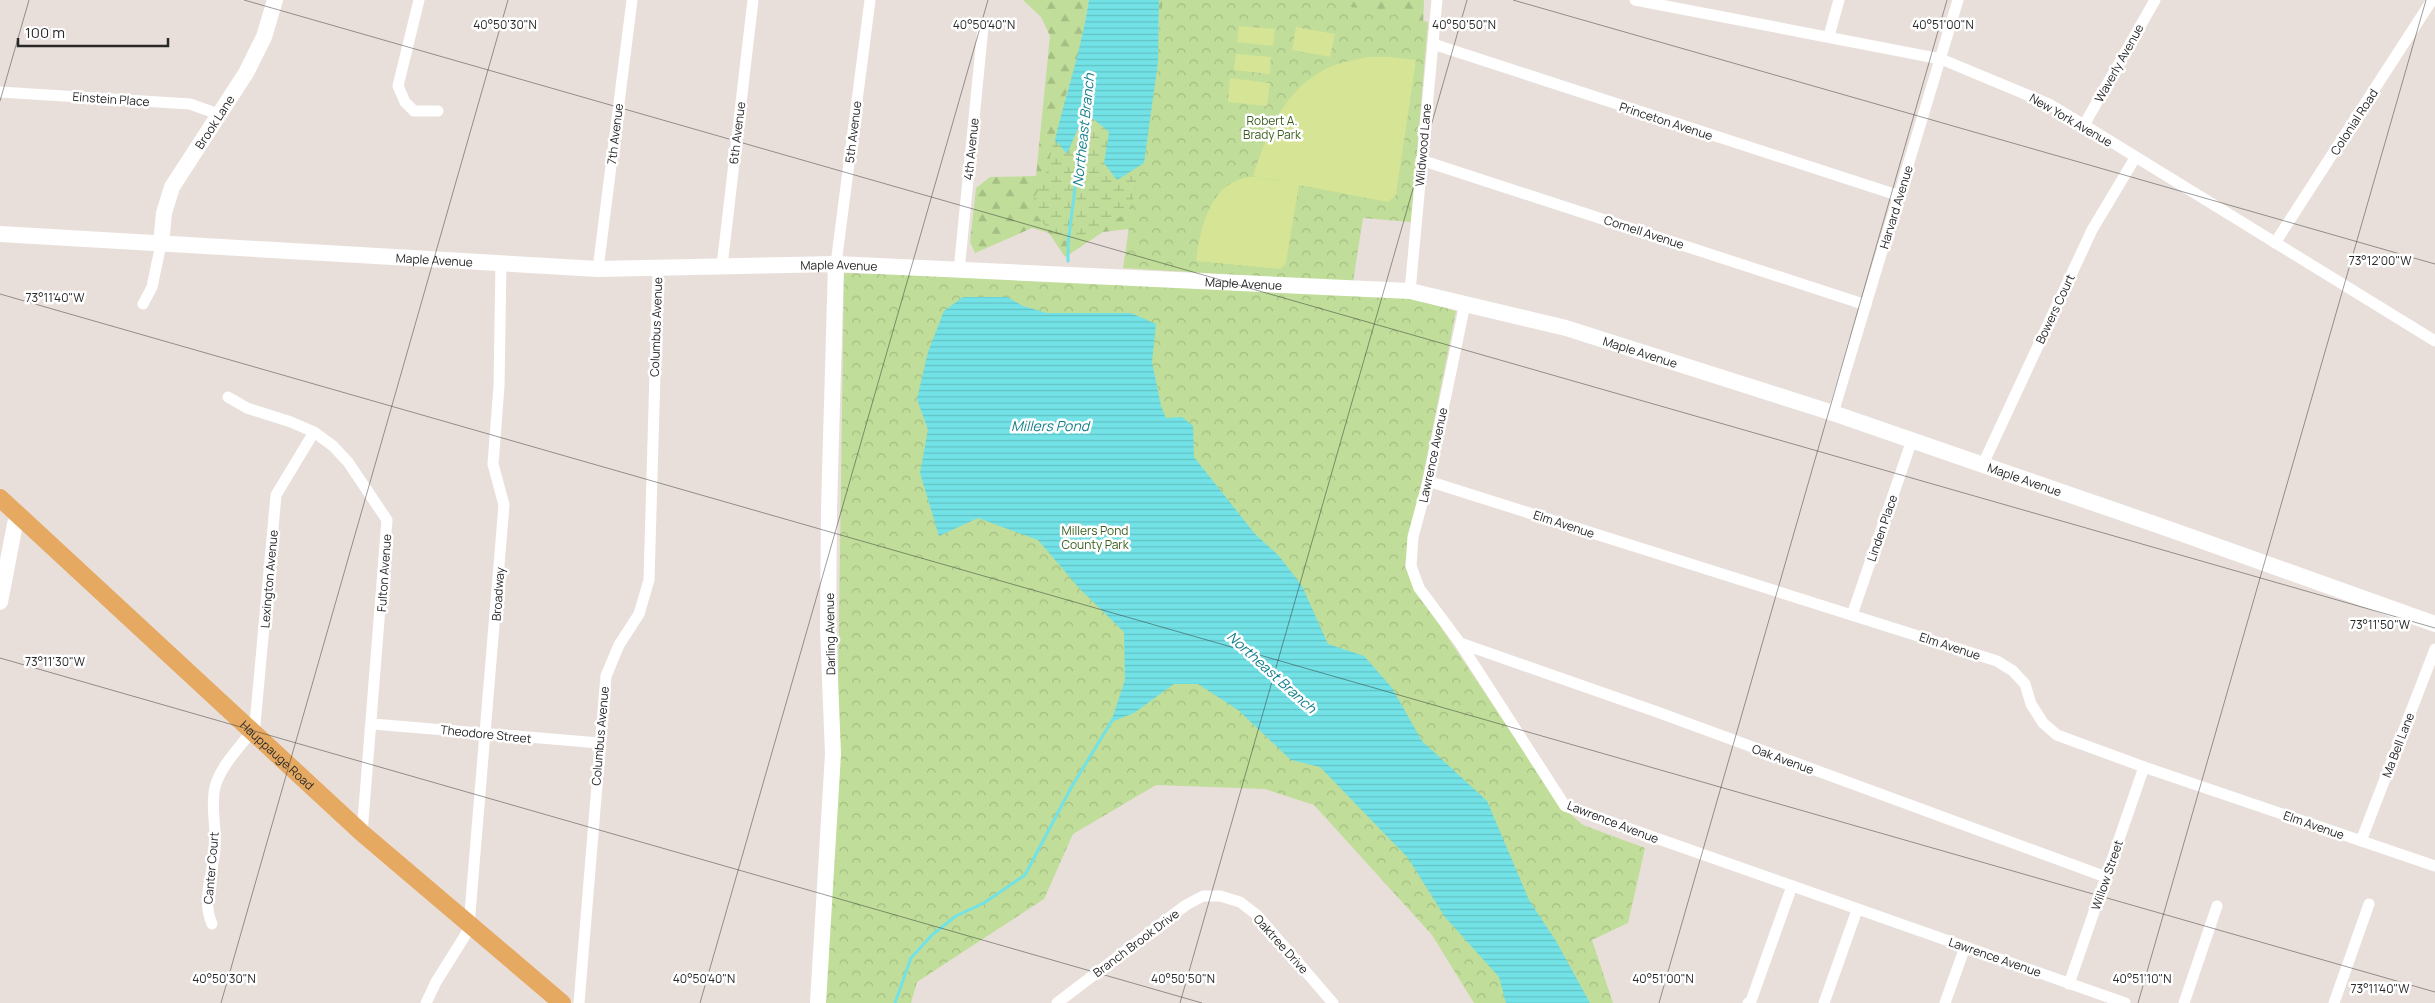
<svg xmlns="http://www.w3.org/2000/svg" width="2435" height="1003" font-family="Manrope,sans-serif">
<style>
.forest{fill:url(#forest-firs)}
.wetland{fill:url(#wetland-marsh)}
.park{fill:url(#park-crowns)}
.pitch{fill:#d5e495}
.water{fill:url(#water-rules)}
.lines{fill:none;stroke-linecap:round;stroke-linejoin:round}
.stream{stroke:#72e2e6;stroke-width:3}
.street{stroke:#fff;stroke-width:11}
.secondary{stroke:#fff;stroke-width:16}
.primary{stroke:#e6a962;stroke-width:18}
.ticks{fill:none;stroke:#282828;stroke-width:1;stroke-opacity:0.45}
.labels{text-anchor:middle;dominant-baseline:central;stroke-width:5;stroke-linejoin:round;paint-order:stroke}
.street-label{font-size:12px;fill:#282828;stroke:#fff}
.park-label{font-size:12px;fill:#3a5e1e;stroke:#fff}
.water-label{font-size:14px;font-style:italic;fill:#16808d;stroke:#fff}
.ticks-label{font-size:12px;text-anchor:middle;fill:#282828;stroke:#fff;stroke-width:5;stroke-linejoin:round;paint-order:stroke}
</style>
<defs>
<pattern id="forest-firs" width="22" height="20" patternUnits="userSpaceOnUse" patternTransform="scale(1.25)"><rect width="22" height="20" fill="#c0dd99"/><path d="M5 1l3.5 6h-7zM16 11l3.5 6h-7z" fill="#a5be84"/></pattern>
<pattern id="wetland-marsh" width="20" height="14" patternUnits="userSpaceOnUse" patternTransform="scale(1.25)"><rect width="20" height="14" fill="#c0dd99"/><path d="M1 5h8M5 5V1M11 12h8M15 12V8" fill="none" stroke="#a5be84"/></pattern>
<pattern id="park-crowns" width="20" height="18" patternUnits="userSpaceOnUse" patternTransform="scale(1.25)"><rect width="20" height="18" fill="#c0dd99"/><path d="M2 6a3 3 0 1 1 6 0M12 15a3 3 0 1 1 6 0" fill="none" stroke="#a5be84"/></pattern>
<pattern id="water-rules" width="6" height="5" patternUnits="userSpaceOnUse" patternTransform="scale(1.25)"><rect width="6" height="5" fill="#72e2e6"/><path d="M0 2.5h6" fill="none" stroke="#63c2c5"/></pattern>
</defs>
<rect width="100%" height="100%" fill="#e9dfda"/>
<g class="forest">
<polygon points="1023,0 1089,0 1078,61 1064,100 1158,62 1159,0 1189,0 1150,252 1129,229 1103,232 1065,257 1049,233 1032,228 975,253 970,242 976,188 990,177 1036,176 1050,36 1041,17"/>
<polygon points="1281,0 1424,0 1423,26"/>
</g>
<polygon class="wetland" points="1089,0 1127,20 1142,193 1122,216 1068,243 1047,228 1033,211 1034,197 1044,181 1064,100 1078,61"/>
<g class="park">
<polygon points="1163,0 1318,0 1428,22 1411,222 1363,218 1353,282 1123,268"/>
<polygon points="844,273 1022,278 1407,297 1456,311 1405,566 1416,590 1559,804 1583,825 1645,848 1628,923 1592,940 1613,1003 1474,1003 1432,935 1314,805 1265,789 1156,785 1073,834 1044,899 917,982 911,1003 824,1003 837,755"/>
</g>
<g class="pitch">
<polygon points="1239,26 1275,29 1273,46 1237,42"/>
<polygon points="1296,27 1335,34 1330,57 1292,50"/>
<polygon points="1236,54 1271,57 1270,74 1234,70"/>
<path d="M1367,57H1391L1416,60L1396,195L1388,202L1299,185L1286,263L1280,269L1196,261C1200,229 1210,181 1250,177C1259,176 1271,181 1281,181L1253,176C1267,132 1285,87 1330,67C1341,62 1355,60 1367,57Z"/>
<polygon points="1230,78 1270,83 1267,106 1228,102"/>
</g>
<g class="water">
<path d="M1089,0H1159L1158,62L1144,163L1117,180L1104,163L1109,132L1085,112L1067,154L1055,140C1066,93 1082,48 1089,0Z"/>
<polygon points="963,297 1007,297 1023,306 1047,313 1131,313 1156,324 1152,362 1161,406 1166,418 1182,417 1193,426 1194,457 1255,534 1279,556 1302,586 1328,644 1364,656 1392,688 1422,741 1487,801 1529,900 1556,941 1590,1003 1506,1003 1499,977 1445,917 1408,858 1320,767 1291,760 1238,710 1198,684 1174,684 1134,713 1111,722 1125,680 1124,632 1080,589 1038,540 978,518 939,536 920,473 928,430 917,399 928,352 944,311"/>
</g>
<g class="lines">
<g class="stream">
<polyline points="1068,261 1068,243 1085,110"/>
<polyline points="895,1003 911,958 932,935 956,916 984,903 1025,875 1072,786 1113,719"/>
</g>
<g class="street">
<polyline points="419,0 398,86 405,102 414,111 438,111"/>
<polyline points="1635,0 1941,59 2049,104 2084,125 2435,341"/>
<polyline points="1829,36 1839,0"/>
<polyline points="1433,44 1900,196"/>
<polyline points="0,92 190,104 221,115"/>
<polyline points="2084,125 2155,0"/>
<polyline points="1421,160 1866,305"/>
<polyline points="2275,243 2432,0"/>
<polyline points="836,264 870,0"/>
<polyline points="722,266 753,0"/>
<polyline points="598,269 632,0"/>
<polyline points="959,271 983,27"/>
<polyline points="1410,291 1437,0"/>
<polyline points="143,304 152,287 161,244"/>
<polyline points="1465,304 1428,481 1413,537 1411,566 1419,588 1460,643 1565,806 2125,1003"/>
<polyline points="228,397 247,408 291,422 314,432 333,446 348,462 387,520 362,833"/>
<polyline points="1833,413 1958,0"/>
<polyline points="1983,464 2092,230 2135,158"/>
<polyline points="1428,481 1997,661 2013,671 2025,684 2031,704 2043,723 2057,735 2144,767 2435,866"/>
<polyline points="1852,615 1912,440"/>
<polyline points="1460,643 1660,713 2106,877"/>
<polyline points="373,724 599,743"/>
<polyline points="254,735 276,495 314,432"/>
<polyline points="2361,841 2435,649"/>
<path d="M212,924C201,899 213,874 215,849C217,828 210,807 215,787C220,767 239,748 251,732"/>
<polyline points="469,925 504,505 493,464 499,386 501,263"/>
<polyline points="2069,984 2144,767"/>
<polyline points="426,1003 436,982 471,926"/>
<polyline points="579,1003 606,676 619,645 639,614 649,580 658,269"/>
<polyline points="1057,1003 1186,905 1203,896 1220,896 1240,902 1257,915 1333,1003"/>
<polyline points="1748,1003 1751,1001 1792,886"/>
<polyline points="1824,1003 1857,910"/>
<polyline points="1945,1003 1965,947"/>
<polyline points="2184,1003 2217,906"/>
<polyline points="2334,1003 2369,904"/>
</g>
<g class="secondary">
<path id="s1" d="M0,234L598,269L836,264L1410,291L1566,328L1833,413L2166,528L2435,624"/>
<path id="s2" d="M161,244L164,213L172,187L246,73L264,37L275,0"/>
<polyline points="0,602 15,524 20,517"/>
<polyline points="818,1003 833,754 828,629 829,509 836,264"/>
</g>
<path class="primary" id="s3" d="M0,498L362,833L562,1003"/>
</g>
<path class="ticks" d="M244,0L2435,628M1513,0L2435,264M0,101L29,0M0,294L2435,992M0,658L1202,1003M221,1003L508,0M700,1003L988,0M1180,1003L1467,0M1659,1003L1947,0M2138,1003L2426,0"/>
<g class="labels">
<g class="street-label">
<text transform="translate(2119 63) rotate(-61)">Waverly Avenue</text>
<text transform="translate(111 99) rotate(4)">Einstein Place</text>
<text transform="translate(2071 120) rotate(30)">New York Avenue</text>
<text transform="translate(1666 121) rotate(18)">Princeton Avenue</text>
<text stroke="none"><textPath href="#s2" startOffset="136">Brook Lane</textPath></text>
<text transform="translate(2354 122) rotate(-57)">Colonial Road</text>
<text transform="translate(853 132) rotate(-83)">5th Avenue</text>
<text transform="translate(737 133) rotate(-83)">6th Avenue</text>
<text transform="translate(615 134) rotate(-83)">7th Avenue</text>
<text transform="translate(1423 145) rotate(-85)">Wildwood Lane</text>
<text transform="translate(971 149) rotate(-84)">4th Avenue</text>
<text transform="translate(1896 207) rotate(-73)">Harvard Avenue</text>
<text transform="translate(1644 232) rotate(18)">Cornell Avenue</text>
<text stroke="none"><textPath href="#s1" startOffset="435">Maple Avenue</textPath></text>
<text stroke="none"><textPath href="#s1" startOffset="840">Maple Avenue</textPath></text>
<text stroke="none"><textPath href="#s1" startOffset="1245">Maple Avenue</textPath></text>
<text transform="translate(2055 309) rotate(-65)">Bowers Court</text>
<text transform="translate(656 327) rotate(-88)">Columbus Avenue</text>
<text stroke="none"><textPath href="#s1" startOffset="1650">Maple Avenue</textPath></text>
<text transform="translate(1433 455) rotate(-78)">Lawrence Avenue</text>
<text stroke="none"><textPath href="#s1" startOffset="2055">Maple Avenue</textPath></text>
<text transform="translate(1564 524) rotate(18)">Elm Avenue</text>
<text transform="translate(1882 528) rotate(-71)">Linden Place</text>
<text transform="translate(384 573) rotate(-86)">Fulton Avenue</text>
<text transform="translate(269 579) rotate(-85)">Lexington Avenue</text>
<text transform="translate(498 594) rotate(-86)">Broadway</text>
<text transform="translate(830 634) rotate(-91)">Darling Avenue</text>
<text transform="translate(1950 646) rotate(18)">Elm Avenue</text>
<text transform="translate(486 734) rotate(6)">Theodore Street</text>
<text transform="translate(600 736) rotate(-85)">Columbus Avenue</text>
<text transform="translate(2398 745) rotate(-69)">Ma Bell Lane</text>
<text stroke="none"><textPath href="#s3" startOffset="378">Hauppauge Road</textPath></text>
<text transform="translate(1783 759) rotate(20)">Oak Avenue</text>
<text transform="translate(1613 822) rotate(21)">Lawrence Avenue</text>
<text transform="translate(2314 825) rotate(19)">Elm Avenue</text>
<text transform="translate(211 868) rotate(-85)">Canter Court</text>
<text transform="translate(2107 875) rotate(-71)">Willow Street</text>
<text transform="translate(1136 943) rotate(-37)">Branch Brook Drive</text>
<text transform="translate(1281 944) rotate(48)">Oaktree Drive</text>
<text transform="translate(1995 957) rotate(19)">Lawrence Avenue</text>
</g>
<g class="park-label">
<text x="1272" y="120">Robert A.<tspan x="1272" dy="14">Brady Park</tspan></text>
<text x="1095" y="530">Millers Pond<tspan x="1095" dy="14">County Park</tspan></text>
</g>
<g class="water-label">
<text transform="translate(1083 130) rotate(-84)">Northeast Branch</text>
<text x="1050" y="425">Millers Pond</text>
<text transform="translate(1272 672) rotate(42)">Northeast Branch</text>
</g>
</g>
<g class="ticks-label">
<text x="505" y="29">40°50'30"N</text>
<text x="984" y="29">40°50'40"N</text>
<text x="1464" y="29">40°50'50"N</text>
<text x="1943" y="29">40°51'00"N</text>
<text x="2380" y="265">73°12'00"W</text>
<text x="55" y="302">73°11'40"W</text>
<text x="2380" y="629">73°11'50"W</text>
<text x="55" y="666">73°11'30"W</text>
<text x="224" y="983">40°50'30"N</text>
<text x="704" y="983">40°50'40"N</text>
<text x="1183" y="983">40°50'50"N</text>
<text x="1663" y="983">40°51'00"N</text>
<text x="2142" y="983">40°51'10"N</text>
<text x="2380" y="993">73°11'40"W</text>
</g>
<path d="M18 38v8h150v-8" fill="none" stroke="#282828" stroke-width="2.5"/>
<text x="25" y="38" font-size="15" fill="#282828" stroke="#ffffff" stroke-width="4" paint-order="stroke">100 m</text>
</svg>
